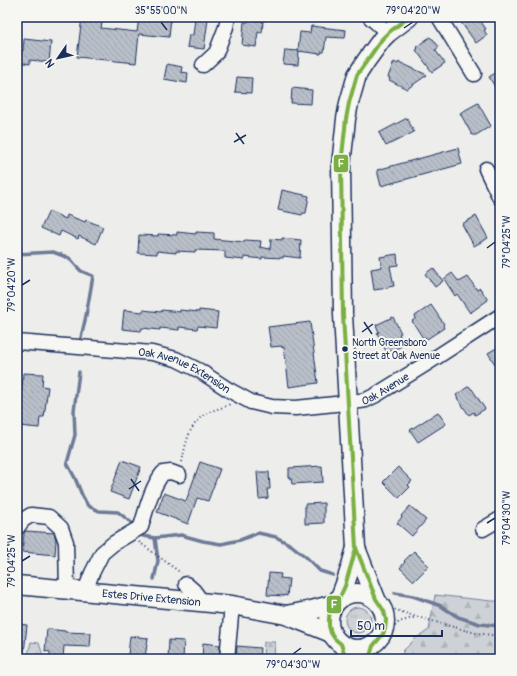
<svg xmlns="http://www.w3.org/2000/svg" width="517" height="676" font-family="Pangolin,sans-serif">
<style>
.grass{fill:url(#grass-tufts);stroke:#74809a}
.forest{fill:url(#forest-firs);stroke:#74809a}
.lines{fill:none;stroke-linecap:round;stroke-linejoin:round}
.stream{stroke:#6e7a96;stroke-width:3.5}
.building{fill:url(#building-back-hatch);stroke:#1b2f5e}
.minor-casing{stroke:#1b2f5e;stroke-width:17}
.major-casing{stroke:#1b2f5e;stroke-width:21}
.path{stroke:#1b2f5e;stroke-width:2;stroke-dasharray:1 3;stroke-linecap:butt}
.minor{stroke:#f6f6f2;stroke-width:14}
.major{stroke:#f6f6f2;stroke-width:18}
.bus-1-casing{stroke:#f6f6f2;stroke-width:7}
.bus-1{stroke:#7aaf43;stroke-width:4}
.ticks{fill:none;stroke:#1b2f5e;stroke-width:1.5}
.bus-dot{fill:#1b2f5e;stroke:#f6f6f2;stroke-width:1.5}
.labels{text-anchor:middle;dominant-baseline:central;stroke-width:4;stroke-linejoin:round;paint-order:stroke}
.bus-label{font-size:10px;fill:#1b2f5e;stroke:#f6f6f2;text-anchor:start}
.street-label{font-size:11px;fill:#1b2f5e;stroke:#f6f6f2}
.line-badge{stroke:#f6f6f2;stroke-width:1.5}
.badge-label{font-size:11px;text-anchor:middle;font-weight:bold;fill:#fff}
.neatline{fill:none;stroke:#1b2f5e;stroke-width:1.5}
.ticks-label{font-size:10px;text-anchor:middle;fill:#1b2f5e}
</style>
<defs>
<pattern id="grass-tufts" width="24" height="20" patternUnits="userSpaceOnUse"><rect width="24" height="20" fill="#ced2d7"/><path d="M3 7l-1-3M5 7V3M7 7l1-3M15 17l-1-3M17 17v-4M19 17l1-3" fill="none" stroke="#b0b5bb"/></pattern>
<pattern id="forest-firs" width="22" height="20" patternUnits="userSpaceOnUse"><rect width="22" height="20" fill="#ced2d7"/><path d="M5 1l3.5 6h-7zM16 11l3.5 6h-7z" fill="#b0b5bb"/></pattern>
<pattern id="building-back-hatch" width="6" height="6" patternUnits="userSpaceOnUse"><rect width="6" height="6" fill="#b9bfc8"/><path d="M-1 5l2 2M0 0l6 6M5-1l2 2" fill="none" stroke="#9ea4ae"/></pattern>
</defs>
<rect width="100%" height="100%" fill="#edeeec"/>
<filter id="ink" filterUnits="userSpaceOnUse"><feTurbulence type="fractalNoise" baseFrequency=".025" numOctaves="2"/><feDisplacementMap in="SourceGraphic" scale="8" xChannelSelector="R" yChannelSelector="G"/><feConvolveMatrix kernelMatrix="1 2 1 2 8 2 1 2 1" color-interpolation-filters="sRGB"/></filter>
<g filter="url(#ink)">
<circle class="grass" cx="358" cy="620" r="13"/>
<g class="forest">
<polygon points="435,595 492,601 500,601 500,659 402,659 403,651 416,638 429,630"/>
<polygon points="31,642 39,643 44,659 27,659"/>
<polygon points="264,642 275,642 274,659 263,659"/>
</g>
<g class="lines">
<g class="stream">
<polyline points="17,254 53,252 69,258 81,271 93,276 86,316 80,342"/>
<polyline points="79,372 74,411 75,435 67,463 75,478 82,495 88,506 99,511 118,512 133,524"/>
<polyline points="143,536 155,538 181,535 203,541 221,544 240,540 258,533 276,537 291,545 306,557 320,571 333,575"/>
<polyline points="154,579 158,561 155,538"/>
<polyline points="395,593 413,596 441,606 458,617 480,624 500,626"/>
</g>
</g>
<g class="building">
<polygon points="82,17 103,17 101,28 137,32 139,17 171,17 169,37 139,34 136,63 77,57"/>
<polygon points="466,17 478,17 486,29 484,30 487,35 476,43 460,21"/>
<polygon points="195,18 208,19 204,49 187,47 189,35 193,35"/>
<polygon points="248,20 263,21 262,33 258,32 256,47 242,45 244,22 248,22"/>
<polygon points="311,26 346,30 345,38 326,37 324,52 321,52 321,54 298,51 300,32 310,33"/>
<polygon points="430,37 432,39 433,39 439,47 435,50 445,63 432,72 416,50 418,49 416,47"/>
<polygon points="24,39 51,42 49,62 30,60 30,64 17,62 17,51 23,51"/>
<polygon points="285,50 299,51 298,65 283,64"/>
<polygon points="394,62 398,64 399,62 427,75 407,89 389,80 390,78 388,77"/>
<polygon points="167,64 182,67 181,72 188,73 187,83 164,79"/>
<polygon points="500,70 500,95 489,77"/>
<polygon points="237,77 252,78 251,93 235,92"/>
<polygon points="292,88 312,90 311,104 291,103"/>
<polygon points="478,103 491,126 476,135 472,135 460,113"/>
<polygon points="407,118 414,132 386,146 379,133"/>
<polygon points="458,148 462,164 381,186 377,170"/>
<polygon points="282,190 309,196 306,213 303,213 302,215 278,210"/>
<polygon points="49,211 66,219 67,215 85,222 86,220 103,227 96,244 79,236 78,239 61,231 59,236 41,228"/>
<polygon points="476,216 488,238 474,246 462,224"/>
<polygon points="177,232 196,234 196,232 214,233 214,239 245,242 245,240 261,241 260,247 270,249 271,239 282,240 282,238 301,240 300,258 283,256 283,258 262,257 262,259 244,257 244,260 225,258 225,251 195,250 195,252 176,251 176,253 157,251 157,254 138,253 139,235 158,236 158,234 177,235"/>
<polygon points="397,254 398,265 390,266 394,286 388,287 388,288 374,290 371,269 382,267 380,257"/>
<polygon points="433,268 443,281 435,287 425,274"/>
<polygon points="452,273 459,282 468,277 477,290 480,288 488,300 470,313 457,294 455,296 444,279"/>
<polygon points="431,305 444,324 443,325 444,328 427,339 425,337 423,338 412,321 416,318 415,316"/>
<polygon points="124,310 143,312 143,310 161,312 162,310 180,312 180,310 199,312 199,310 218,312 216,328 198,326 197,329 179,327 179,330 160,328 160,330 142,328 141,331 122,329"/>
<polygon points="393,317 401,333 399,334 404,345 387,353 377,333 379,332 376,325"/>
<polygon points="310,322 318,383 289,387 284,347 282,348 282,346 271,347 268,327"/>
<polygon points="500,346 500,372 488,353"/>
<polygon points="23,373 43,374 42,386 48,387 44,417 40,417 39,428 19,426"/>
<polygon points="469,386 471,389 472,389 485,409 475,415 474,412 469,415 457,398 458,398 456,395"/>
<polygon points="438,412 446,424 418,442 410,430"/>
<polygon points="122,460 141,467 129,499 110,492"/>
<polygon points="200,462 220,469 208,501 197,498 188,524 157,512 164,493 186,501"/>
<polygon points="322,466 323,482 292,484 291,478 289,478 289,468"/>
<polygon points="398,467 412,481 408,485 410,487 399,498 383,482"/>
<polygon points="257,472 269,472 270,489 267,489 268,498 259,499"/>
<polygon points="324,503 324,523 305,524 305,504"/>
<polygon points="410,506 426,520 412,536 397,523 402,517 401,516"/>
<polygon points="26,531 54,533 56,540 55,555 22,552 24,533"/>
<polygon points="414,551 429,566 414,581 400,568 405,562 404,561"/>
<polygon points="269,573 281,574 280,578 289,579 287,596 284,595 284,596 267,595"/>
<polygon points="17,624 27,625 24,653 17,653"/>
<polygon points="47,629 65,631 65,632 91,633 90,647 64,646 63,659 50,659 50,652 45,651"/>
<polygon points="130,636 148,638 145,657 128,655"/>
<polygon points="169,640 184,641 183,659 168,659"/>
<polygon points="203,643 220,645 219,659 202,659"/>
<polygon points="237,646 260,648 259,659 236,659"/>
</g>
<g class="lines">
<defs>
<g id="minor">
<polyline points="370,17 388,33"/>
<polyline points="439,17 474,74"/>
<polyline points="203,65 216,53 226,27 228,17"/>
<polyline points="486,169 500,198"/>
<path id="s1" d="M17,342L152,353L176,359L200,371L229,390L251,402L272,407L296,408L335,404L360,401L366,400L376,395L429,362L500,316"/>
<polyline points="17,528 23,520 31,515 49,517 61,528 66,542 67,590"/>
<polyline points="483,529 500,519"/>
<polyline points="186,584 194,591 202,602"/>
<path d="M85,591L92,573L102,553L114,543L141,527C146,510 152,486 163,473L171,472L179,475"/>
<polyline points="227,659 232,605"/>
</g>
<g id="major">
<path id="s2" d="M17,585L232,605L286,615L331,633"/>
<circle cx="357" cy="621" r="28"/>
<path d="M339,599C347,582 351,565 356,548"/>
<polyline points="376,599 356,548 343,315 341,165 346,119 349,103 357,75 366,61 382,39 388,33 409,17"/>
<polyline points="286,615 312,610 334,604"/>
</g>
</defs>
<use href="#minor" class="minor-casing"/>
<use href="#major" class="major-casing"/>
<g class="path">
<path d="M182,462C186,442 189,422 209,412C216,409 223,408 230,404"/>
<polyline points="139,542 181,573"/>
<polyline points="387,607 417,617 476,633 500,636"/>
<polyline points="382,635 390,631 399,622 416,617"/>
</g>
<use href="#minor" class="minor"/>
<use href="#major" class="major"/>
<defs>
<g id="bus-1">
<polyline points="346,659 341,644 335,639 331,633 329,626 329,618 330,611 334,604 339,599 345,586 356,548"/>
<polyline points="369,659 373,646 383,634 385,629 386,620 384,611 376,599 356,548 343,315 341,165 346,119 349,103 357,75 382,39 388,33 409,17"/>
</g>
</defs>
<use href="#bus-1" class="bus-1-casing"/>
<use href="#bus-1" class="bus-1"/>
</g>
</g>
<path class="ticks" d="M161,22L167,30M404,28L413,22M236,133L244,144M234,142L246,135M487,248L495,242M22,285L30,280M364,322L372,334M362,332L373,324M131,479L139,491M129,489L141,481M487,523L495,518M22,561L30,556M293,654L301,648"/>
<circle class="bus-dot" cx="345" cy="349" r="3.5"/>
<g class="labels">
<g class="bus-label">
<text x="352" y="343">North Greensboro<tspan x="352" dy="13">Street at Oak Avenue</tspan></text>
</g>
<g class="street-label">
<text stroke="none"><textPath href="#s1" startOffset="172">Oak Avenue Extension</textPath></text>
<text stroke="none"><textPath href="#s1" startOffset="385">Oak Avenue</textPath></text>
<text stroke="none"><textPath href="#s2" startOffset="135">Estes Drive Extension</textPath></text>
</g>
</g>
<g class="line-badge">
<rect x="333" y="154" width="16" height="19" rx="4" fill="#7aaf43"/>
<rect x="326" y="595" width="16" height="19" rx="4" fill="#7aaf43"/>
</g>
<g class="badge-label">
<text x="341" y="167">F</text>
<text x="334" y="608">F</text>
</g>
<rect width="517" height="676" fill="none" stroke="#f6f6f2" stroke-width="44"/>
<g transform="translate(58 58) rotate(236)" stroke="#f6f6f2" stroke-width="3" paint-order="stroke">
<path d="M0-3L7 15L0 10L-7 15Z" fill="#1b2f5e"/>
<text y="-6" font-size="11" font-weight="bold" text-anchor="middle" fill="#1b2f5e">N</text>
</g>
<path d="M351 630v6h91v-6" fill="none" stroke="#1b2f5e" stroke-width="2"/>
<text x="357" y="630" font-size="12" fill="#1b2f5e" stroke="#f6f6f2" stroke-width="3" paint-order="stroke">50 m</text>
<rect x="22" y="22" width="473" height="632" class="neatline"/>
<g class="ticks-label">
<text x="161" y="14">35°55'00"N</text>
<text x="413" y="14">79°04'20"W</text>
<text transform="translate(506 242) rotate(-90)" y="4">79°04'25"W</text>
<text transform="translate(11 285) rotate(-90)" y="4">79°04'20"W</text>
<text transform="translate(506 518) rotate(-90)" y="4">79°04'30"W</text>
<text transform="translate(11 561) rotate(-90)" y="4">79°04'25"W</text>
<text x="293" y="668">79°04'30"W</text>
</g>
</svg>
